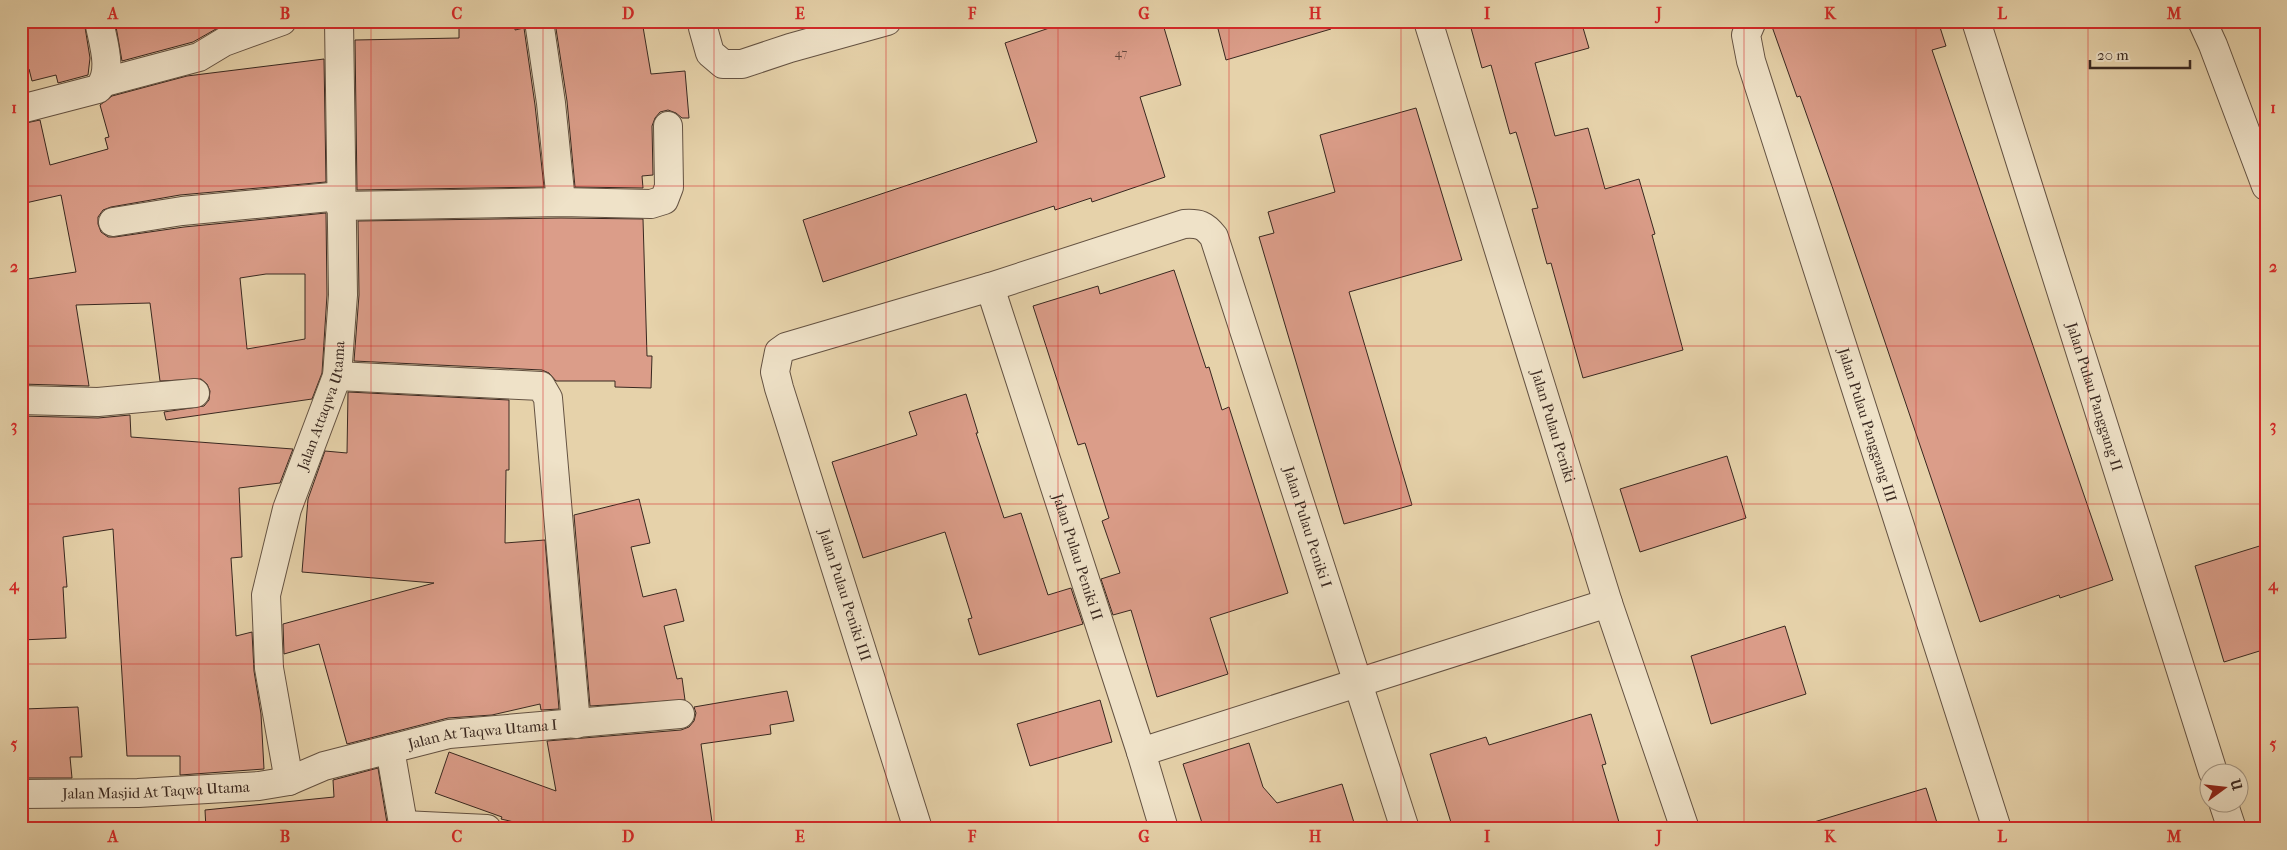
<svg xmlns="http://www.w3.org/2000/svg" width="2287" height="850" font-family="'IM FELL French Canon',serif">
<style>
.building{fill:#db9d89;stroke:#392820;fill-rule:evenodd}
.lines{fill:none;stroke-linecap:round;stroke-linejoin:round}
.minor-casing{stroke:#645242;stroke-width:30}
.minor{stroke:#efe2c8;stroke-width:28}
.grid{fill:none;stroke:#d62828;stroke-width:1;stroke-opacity:0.55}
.labels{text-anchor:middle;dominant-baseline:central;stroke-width:4;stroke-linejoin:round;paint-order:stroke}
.number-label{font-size:12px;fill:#62453a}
.street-label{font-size:15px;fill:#392820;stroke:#efe2c8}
.neatline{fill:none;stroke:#d62828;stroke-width:2}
.grid-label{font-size:16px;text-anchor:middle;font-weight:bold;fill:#d62828}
</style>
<rect width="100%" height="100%" fill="#e6d2aa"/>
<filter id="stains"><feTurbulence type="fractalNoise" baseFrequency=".004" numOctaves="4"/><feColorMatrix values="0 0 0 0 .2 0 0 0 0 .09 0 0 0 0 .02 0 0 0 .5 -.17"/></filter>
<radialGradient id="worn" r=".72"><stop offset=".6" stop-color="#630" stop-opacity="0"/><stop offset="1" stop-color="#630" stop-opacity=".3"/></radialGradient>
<g class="building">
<polygon points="21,21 84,21 90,58 88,75 58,83 56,75 32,81 29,69 21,71"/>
<polygon points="115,21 235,21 216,29 193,42 122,61"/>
<polygon points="459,21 515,21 515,30 524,28 535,105 544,187 357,190 355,40 459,38"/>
<polygon points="642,21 651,74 685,71 689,118 682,118 676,113 668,110 660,112 655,118 652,126 653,175 642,176 643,188 575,187 567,101 555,22"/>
<polygon points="1070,21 1162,21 1181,85 1140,97 1165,177 1092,202 1091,198 1055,210 1054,206 823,282 803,220 1037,142 1005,43"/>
<polygon points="1216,21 1330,21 1331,29 1226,60"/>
<polygon points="1496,21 1581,21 1589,48 1535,63 1555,136 1588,128 1605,189 1639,179 1655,234 1652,235 1683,350 1583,378 1551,263 1547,264 1532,209 1538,208 1519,142 1516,132 1510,134 1491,65 1482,68 1471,28"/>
<polygon points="1770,21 1938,21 1946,46 1932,50 2113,580 2060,598 2059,595 1980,622 1833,189 1800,96 1797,97"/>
<path d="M324,59L326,182L180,195L111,207L103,210L98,217V224L101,232L108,237H115L184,227L326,213L327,295L322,373L312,399L166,420L164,412L204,406L209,400L210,391L207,384L201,379L160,381L150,303L76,305L89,386L21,384V280L76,272L61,195L21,204V124L40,120L50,165L108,149L105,138L109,137L100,105L112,96L187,76ZM266,274H305V339L247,349L240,278Z"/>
<polygon points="1416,108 1462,260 1349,292 1412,505 1344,524 1259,237 1274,233 1268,212 1335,192 1320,135"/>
<polygon points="561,218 643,219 647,356 652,356 651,388 615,387 615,381 556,381 549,373 542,370 354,361 359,295 358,221"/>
<polygon points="1174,270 1206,368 1209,367 1222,410 1229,407 1288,593 1210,618 1228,674 1157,697 1131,610 1113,615 1101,579 1120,573 1102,521 1109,518 1085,443 1078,445 1033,306 1098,286 1100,294"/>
<polygon points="348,392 509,400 509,470 506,470 505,543 545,540 559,709 541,710 540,704 492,715 448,718 347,744 319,644 284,654 283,624 434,583 302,572 308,499 325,451 347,453"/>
<polygon points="966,394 978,433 976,433 1004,518 1021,513 1048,595 1071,588 1083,624 979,655 968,619 972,618 945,532 863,558 832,462 917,435 909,412"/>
<polygon points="130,415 131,437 293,449 280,483 239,488 242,557 231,558 236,636 252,632 254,671 261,714 264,769 180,775 180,756 127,756 113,529 63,537 67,587 63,587 66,638 21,640 21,416 98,418"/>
<polygon points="1727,456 1746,518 1640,552 1620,489"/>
<polygon points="639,499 650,543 631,547 643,597 676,589 684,621 664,626 677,679 682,678 685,700 590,706 574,515"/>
<polygon points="2266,544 2266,649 2224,662 2195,566"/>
<polygon points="1785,626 1806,694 1711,724 1691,656"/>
<polygon points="787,691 794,721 770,725 771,734 701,744 713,829 544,829 501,819 502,817 435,793 449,752 556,791 547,741 681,730 689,727 694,721 696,713 694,707"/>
<polygon points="1100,700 1112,742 1030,766 1017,724"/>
<polygon points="78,707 82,757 70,757 72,778 27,778 24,709"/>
<polygon points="1591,714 1606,764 1602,765 1621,829 1453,829 1430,754 1486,737 1489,745"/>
<polygon points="1249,743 1263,787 1277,803 1342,784 1356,829 1204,829 1183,764"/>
<polygon points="378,768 388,829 206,829 205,810 334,797 333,780"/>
<polygon points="1926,788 1939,829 1815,829 1814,822"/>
</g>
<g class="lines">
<defs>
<g id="minor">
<polyline points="539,21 551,103 561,202"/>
<polyline points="704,21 703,28 710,53 723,64 742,64 790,48 887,21"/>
<path id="s1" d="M1428,21L1608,603L1685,829"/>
<path id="s2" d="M1752,21L1746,35L1751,61L1997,829"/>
<path id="s3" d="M1976,21L2213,772"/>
<polyline points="2202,21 2213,45 2266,186"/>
<polyline points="105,82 199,57 224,42 282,21"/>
<path d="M21,109L98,89C114,72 103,43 99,21"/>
<polyline points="340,206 561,202 651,204 664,200 669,187 668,126"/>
<polyline points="113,222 182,211 341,196"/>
<path id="s4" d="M990,287L1141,752L1164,829"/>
<polyline points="337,376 541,386 548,398 576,724"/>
<polyline points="21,400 98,402 195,393"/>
<polyline points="390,749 404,829"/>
<polyline points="1141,752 1608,603"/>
<path id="s5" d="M289,781L269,668L266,595L287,509L337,376L343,295L339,21"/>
<path id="s6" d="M21,794L138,793L259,786L289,781L324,766L449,734L680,714"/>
<polyline points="2223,802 2232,829"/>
<polyline points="403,825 487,829"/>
<path id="s7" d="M918,829L779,388L775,372L779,352L786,347L990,287L1184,224C1199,223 1205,225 1214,237L1405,829"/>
</g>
</defs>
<use href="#minor" class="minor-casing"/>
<use href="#minor" class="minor"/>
</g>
<path class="grid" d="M199,21V829M371,21V829M543,21V829M714,21V829M886,21V829M1058,21V829M1229,21V829M1401,21V829M1573,21V829M1744,21V829M1916,21V829M2088,21V829M21,186H2266M21,346H2266M21,504H2266M21,664H2266"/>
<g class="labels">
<g class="number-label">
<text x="1121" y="53">47</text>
</g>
<g class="street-label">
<text stroke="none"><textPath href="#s3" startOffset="394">Jalan Pulau Panggang II</textPath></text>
<text stroke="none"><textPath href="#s5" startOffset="386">Jalan Attaqwa Utama</textPath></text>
<text stroke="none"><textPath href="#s2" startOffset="424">Jalan Pulau Panggang III</textPath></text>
<text stroke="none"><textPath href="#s1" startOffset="424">Jalan Pulau Peniki</textPath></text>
<text stroke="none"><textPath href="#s7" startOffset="1264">Jalan Pulau Peniki I</textPath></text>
<text stroke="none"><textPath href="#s4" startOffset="284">Jalan Pulau Peniki II</textPath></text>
<text transform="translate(845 595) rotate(72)">Jalan Pulau Peniki III</text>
<text stroke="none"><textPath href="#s6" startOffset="469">Jalan At Taqwa Utama I</textPath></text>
<text stroke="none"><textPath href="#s6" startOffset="135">Jalan Masjid At Taqwa Utama</textPath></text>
</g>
</g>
<rect width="2287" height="850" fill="none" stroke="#e6d2aa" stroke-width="55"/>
<g transform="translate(2224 788) rotate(75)"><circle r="24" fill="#efe2c8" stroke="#a69885"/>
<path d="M0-4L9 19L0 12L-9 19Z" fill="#8f2418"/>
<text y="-8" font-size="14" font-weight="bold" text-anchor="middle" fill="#392820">U</text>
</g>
<path d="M2090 60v8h100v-8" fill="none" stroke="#392820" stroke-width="2.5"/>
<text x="2097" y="60" font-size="15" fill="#392820" stroke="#efe2c8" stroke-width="4" paint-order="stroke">20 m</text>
<rect x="28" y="28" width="2232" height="794" class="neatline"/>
<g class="grid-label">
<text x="113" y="19">A</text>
<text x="285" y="19">B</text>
<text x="457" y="19">C</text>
<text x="628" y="19">D</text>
<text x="800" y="19">E</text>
<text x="972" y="19">F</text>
<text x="1144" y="19">G</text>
<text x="1315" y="19">H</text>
<text x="1487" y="19">I</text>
<text x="1659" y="19">J</text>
<text x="1830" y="19">K</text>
<text x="2002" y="19">L</text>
<text x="2174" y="19">M</text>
<text x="14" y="113">1</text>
<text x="2273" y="113">1</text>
<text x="14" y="272">2</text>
<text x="2273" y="272">2</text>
<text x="14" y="431">3</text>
<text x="2273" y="431">3</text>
<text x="14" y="590">4</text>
<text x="2273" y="590">4</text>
<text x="14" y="749">5</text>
<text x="2273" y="749">5</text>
<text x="113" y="842">A</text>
<text x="285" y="842">B</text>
<text x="457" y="842">C</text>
<text x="628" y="842">D</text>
<text x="800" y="842">E</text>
<text x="972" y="842">F</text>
<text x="1144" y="842">G</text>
<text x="1315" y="842">H</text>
<text x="1487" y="842">I</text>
<text x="1659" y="842">J</text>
<text x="1830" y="842">K</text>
<text x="2002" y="842">L</text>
<text x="2174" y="842">M</text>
</g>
<rect width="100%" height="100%" filter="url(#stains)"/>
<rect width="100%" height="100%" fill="url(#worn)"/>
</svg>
